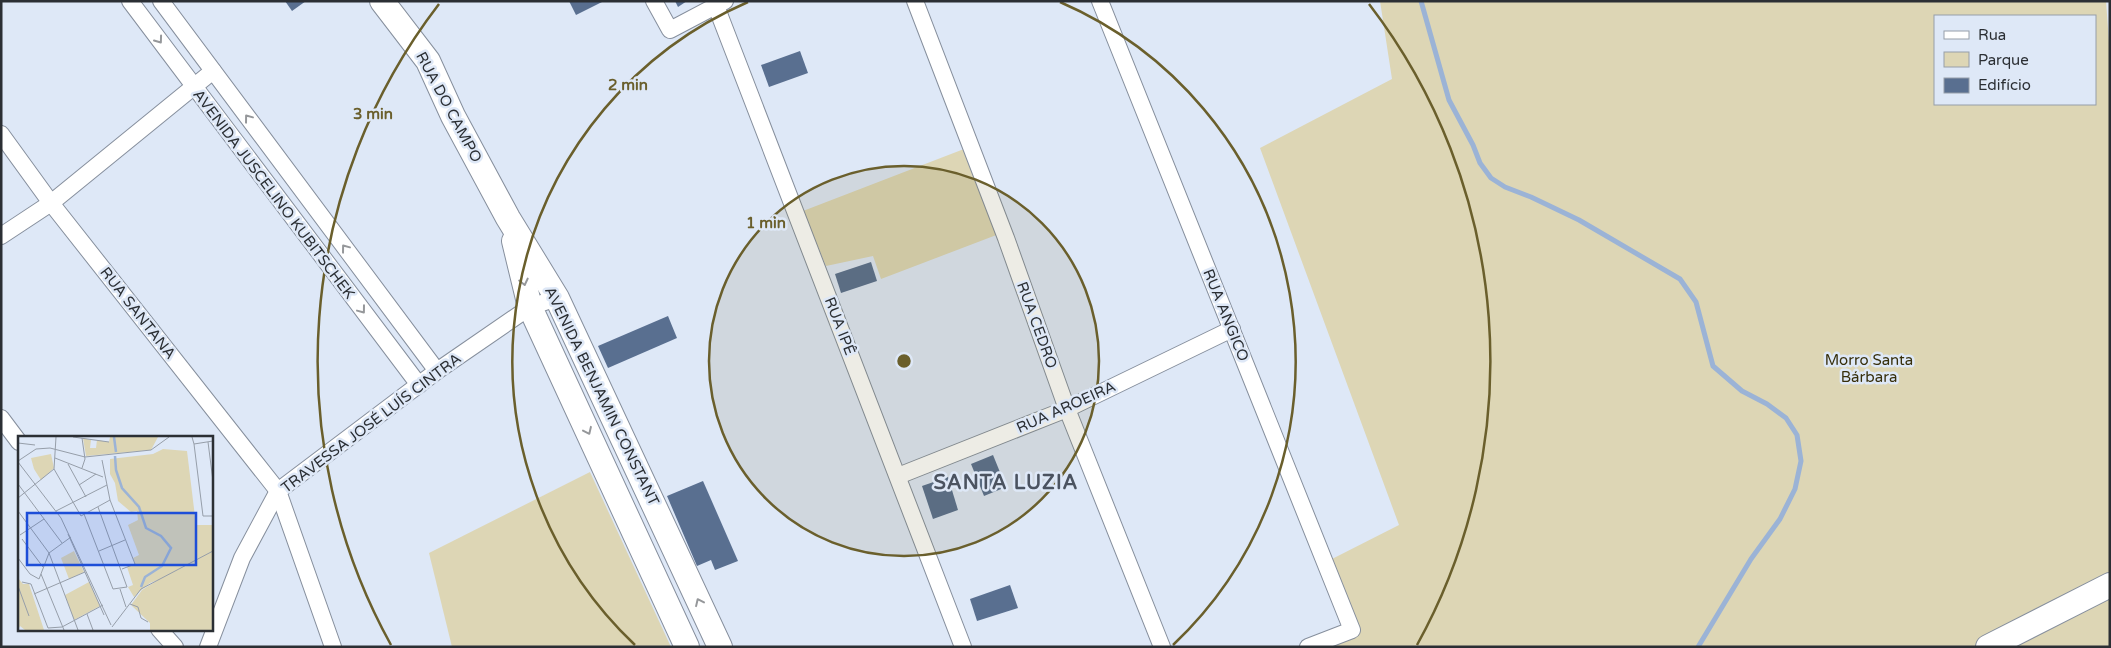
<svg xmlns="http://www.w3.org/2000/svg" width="2111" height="648" font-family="'Varela Round',sans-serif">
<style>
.green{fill:#ddd6b5;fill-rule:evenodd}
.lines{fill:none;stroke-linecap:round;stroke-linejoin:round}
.stream{stroke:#9bb3d6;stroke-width:5}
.building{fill:#596f90}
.street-casing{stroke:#868f9d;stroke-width:18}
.secondary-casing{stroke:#868f9d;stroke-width:26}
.street{stroke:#fff;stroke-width:16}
.secondary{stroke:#fff;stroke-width:24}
.oneway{stroke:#95979a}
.ring{fill:none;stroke:#6a5f2c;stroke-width:2.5}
.labels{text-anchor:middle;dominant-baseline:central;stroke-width:5;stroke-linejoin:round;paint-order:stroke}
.street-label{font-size:15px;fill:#2b2f34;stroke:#dee8f7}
.park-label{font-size:15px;fill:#372f0b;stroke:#dee8f7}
.district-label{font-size:20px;font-weight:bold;letter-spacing:1px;fill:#4b5360;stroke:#dee8f7}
.inset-river{fill:none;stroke:#9bb3d6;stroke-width:2.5}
.inset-road{fill:none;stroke:#969ea9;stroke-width:1}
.view{fill:#1d4ed8;fill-opacity:0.15;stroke:#1d4ed8;stroke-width:2.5}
.inset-edge{fill:none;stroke:#2b2f34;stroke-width:2.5}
.centre{fill:#6a5f2c;stroke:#dee8f7;stroke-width:2.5}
.ring-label{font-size:15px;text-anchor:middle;font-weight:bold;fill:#6a5f2c;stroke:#dee8f7;stroke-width:5;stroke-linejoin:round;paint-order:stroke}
</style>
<rect width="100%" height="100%" fill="#dee8f7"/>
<g class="green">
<path d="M1380,1H2106L2110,56V647H1318L1357,630L1330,560L1399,525L1260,148L1392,79ZM1935,16H2095V104H1935Z"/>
<polygon points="964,149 999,234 881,279 873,256 826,266 803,211"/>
<polygon points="590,472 671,647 452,647 429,553"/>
</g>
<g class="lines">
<polyline class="stream" points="1421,1 1449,100 1473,145 1480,163 1491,178 1505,187 1531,197 1579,220 1680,279 1696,302 1713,366 1742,391 1767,404 1786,418 1797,435 1801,461 1795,489 1780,519 1751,559 1698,647"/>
</g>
<g class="building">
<polygon points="285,1 306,1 292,11"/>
<polygon points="569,1 604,1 576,15"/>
<polygon points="675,1 687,1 678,7"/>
<polygon points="800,51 808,73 769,87 761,65"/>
<polygon points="871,262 877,281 841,293 835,274"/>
<polygon points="668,316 677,338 608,368 598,346"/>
<polygon points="993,455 1006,487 984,496 971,464"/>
<polygon points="948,477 958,510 933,519 922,486"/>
<polygon points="703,481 738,561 715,570 711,560 697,566 667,496"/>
<polygon points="1010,585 1018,608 977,621 970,599"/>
</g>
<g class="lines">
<defs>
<g id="street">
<polyline points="130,1 419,385"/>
<polyline points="161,1 437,371"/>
<polyline points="654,1 670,30 725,1"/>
<polyline points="915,1 1006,238 1067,409 1162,647"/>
<polyline points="1100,1 1352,630 1308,647"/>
<polyline points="716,6 963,647"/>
<polyline points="1,134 51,203 278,491 333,647"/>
<polyline points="1,236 51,203 213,71"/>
<polyline points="1,418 19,442"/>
<polyline points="898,476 1067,409 1232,329"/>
<polyline points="159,629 175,647"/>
<polyline points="208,647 242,558 278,491 437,371 530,307 557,298"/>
</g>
<g id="secondary">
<polyline points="382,1 428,61 453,116 508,218 557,298 720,647"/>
<polyline points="514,241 530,307 687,647"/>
<polyline points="1988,647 2110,585"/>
</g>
</defs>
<use href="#street" class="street-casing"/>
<use href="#secondary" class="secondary-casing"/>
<use href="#street" class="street"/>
<use href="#secondary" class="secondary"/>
</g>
<defs><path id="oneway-chevron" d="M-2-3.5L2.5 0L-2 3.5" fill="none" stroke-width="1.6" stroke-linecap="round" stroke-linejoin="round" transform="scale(1.25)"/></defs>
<g class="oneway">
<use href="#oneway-chevron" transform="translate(159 40) rotate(54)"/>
<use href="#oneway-chevron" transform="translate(248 118) rotate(-127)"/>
<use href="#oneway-chevron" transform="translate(345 248) rotate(-127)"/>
<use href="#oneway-chevron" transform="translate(524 282) rotate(77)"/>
<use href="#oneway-chevron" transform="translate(362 310) rotate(53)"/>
<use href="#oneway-chevron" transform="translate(588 431) rotate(65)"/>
<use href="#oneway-chevron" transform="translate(699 602) rotate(-115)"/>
</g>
<circle cx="904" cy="361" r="195" fill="#6a5f2c" fill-opacity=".12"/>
<g class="ring">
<circle cx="904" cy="361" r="195"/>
<path d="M635 645A391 391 0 0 1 748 2M1060 2A391 391 0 0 1 1173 645"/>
<path d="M391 645A586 586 0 0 1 439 4M1369 4A586 586 0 0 1 1417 645"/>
</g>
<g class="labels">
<g class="street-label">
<text transform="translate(449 107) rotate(62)">RUA DO CAMPO</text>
<text transform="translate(274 194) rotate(53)">AVENIDA JUSCELINO KUBITSCHEK</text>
<text transform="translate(138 313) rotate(52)">RUA SANTANA</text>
<text transform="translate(1226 315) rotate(68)">RUA ANGICO</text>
<text transform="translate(1037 325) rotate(70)">RUA CEDRO</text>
<text transform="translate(840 326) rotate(69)">RUA IPÊ</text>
<text transform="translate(602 396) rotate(64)">AVENIDA BENJAMIN CONSTANT</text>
<text transform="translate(1066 407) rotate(-24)">RUA AROEIRA</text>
<text transform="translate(371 423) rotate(-37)">TRAVESSA JOSÉ LUÍS CINTRA</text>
</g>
<g class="park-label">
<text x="1869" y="360">Morro Santa<tspan x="1869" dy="17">Bárbara</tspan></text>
</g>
<g class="district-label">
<text x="1006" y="483">SANTA LUZIA</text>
</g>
</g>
<g transform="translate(18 436)">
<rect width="195" height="195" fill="#dee8f7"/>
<path d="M92,1H140L133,14L68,20L65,2L73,4L72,12H78L79,4L91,6ZM145,13L169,15L178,89H195V194H132V187L113,169L124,154L140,144L132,147L122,155L116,161L110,151L115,149L109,131L117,128L115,122L121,119L110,89L120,84L119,75L113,76L100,65L97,47L92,38V23L135,18ZM33,18L36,32L23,44L16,33L13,22ZM56,115L66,136L51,143L43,122ZM0,142L5,148H11L26,194H7L2,190L0,194ZM71,146L82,170L56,184L47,159Z" fill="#ddd6b5"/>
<path class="inset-river" d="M96,1L98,16M97,20L98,34L104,52L121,71L128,92L143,100L153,112L144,130L127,141L123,151"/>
<path class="inset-road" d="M55,1L91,6M174,1L176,8L195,5M190,6L195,45M0,7L17,9M176,8L185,80H195M37,22L85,41M84,24L92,64L117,128L104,133M0,25L18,13L32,12L67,21L133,14L151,1M0,26L43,82L93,189M50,28L68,61M64,32L67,23L64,2M36,33L63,80L92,64M36,33L38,1M0,48L44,107M61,49L78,38M0,62L36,33M0,75L31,117L60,194M38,75L89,49M66,78L95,153L109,151L80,71M50,98L86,179M2,99L26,83M4,103L25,131M81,115L107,104M0,122L12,138L21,143L31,117L53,101M23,138L46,194M4,146L13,148L30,192L44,191L85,169M0,150L11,180M102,153L108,171M16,158L67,136M112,168L120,171L123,182L130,186M69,178L75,194M94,191L123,153L195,115"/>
<path class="view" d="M9,77H178V129H9Z"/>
<rect width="195" height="195" class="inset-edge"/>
</g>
<circle cx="904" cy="361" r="8" class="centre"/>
<g class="ring-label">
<text x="628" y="90">2 min</text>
<text x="373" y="119">3 min</text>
<text x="766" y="228">1 min</text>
</g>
<rect width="2111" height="648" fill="none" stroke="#2b2f34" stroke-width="5"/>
<rect x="1934" y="15" width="162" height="90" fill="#dee8f7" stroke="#969ea9"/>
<rect x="1944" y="31" width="25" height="8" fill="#ffffff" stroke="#969ea9"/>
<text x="1978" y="40" font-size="15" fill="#2b2f34">Rua</text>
<rect x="1944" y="52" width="25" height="15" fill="#ddd6b5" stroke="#969ea9"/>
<text x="1978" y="65" font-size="15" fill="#2b2f34">Parque</text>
<rect x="1944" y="78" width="25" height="15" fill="#596f90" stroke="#969ea9"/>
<text x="1978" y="90" font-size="15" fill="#2b2f34">Edifício</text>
</svg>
